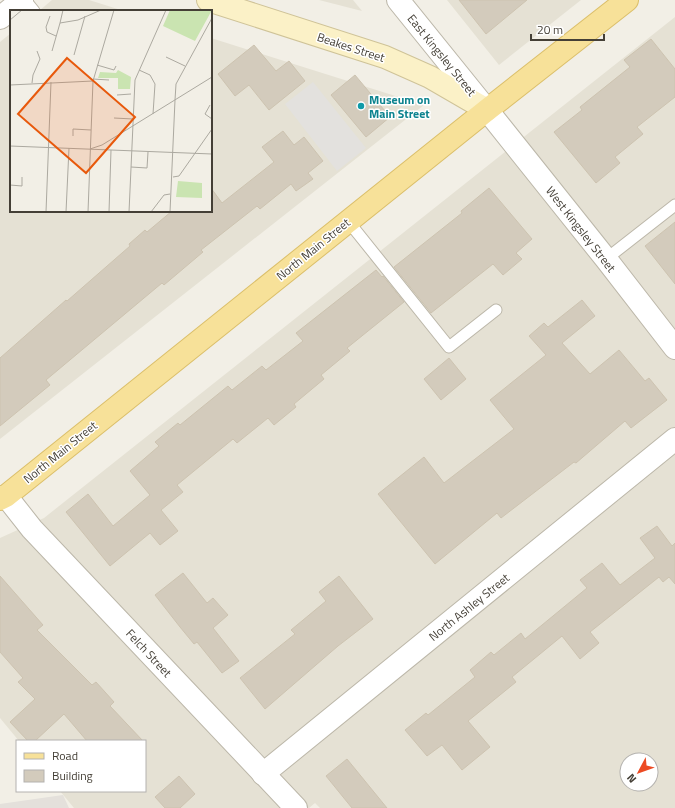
<svg xmlns="http://www.w3.org/2000/svg" width="675" height="808" font-family="'Titillium Web',sans-serif">
<style>
.residential{fill:#e5e1d4;fill-rule:evenodd}
.industrial{fill:#e4e0db}
.parking{fill:#e3e1de}
.building{fill:#d3cbbc;stroke:#cdc3b0}
.lines{fill:none;stroke-linecap:round;stroke-linejoin:round}
.service-casing{stroke:#bcb7a9;stroke-width:13}
.minor-casing{stroke:#bcb7a9;stroke-width:24}
.tertiary-casing{stroke:#bcb7a9;stroke-width:24}
.secondary-casing{stroke:#cfc398;stroke-width:24}
.primary-casing{stroke:#dbbf6a;stroke-width:24}
.service{stroke:#fff;stroke-width:11}
.minor{stroke:#fff;stroke-width:22}
.tertiary{stroke:#fff;stroke-width:22}
.secondary{stroke:#fbf1c7;stroke-width:22}
.primary{stroke:#f7e199;stroke-width:22}
.culture-dot{fill:#0f9aa8;stroke:#fff;stroke-width:1.5}
.labels{text-anchor:middle;dominant-baseline:central;stroke-width:3;stroke-linejoin:round;paint-order:stroke}
.street-label{font-size:12px;fill:#443f36;stroke:#fff}
.culture-label{font-size:12px;font-weight:bold;fill:#0d838f;stroke:#fff;text-anchor:start}
.inset-road{fill:none;stroke:#aca9a0;stroke-width:1}
.view{fill:#e8590c;fill-opacity:0.15;stroke:#e8590c;stroke-width:2}
.inset-edge{fill:none;stroke:#443f36;stroke-width:2}
</style>
<rect width="100%" height="100%" fill="#f2efe6"/>
<g class="residential">
<polygon points="52,0 89,0 124,11 39,11"/>
<polygon points="319,0 353,0 362,11"/>
<polygon points="447,0 581,0 499,65"/>
<path d="M675,17V808H320L315,803L309,808H74L60,791H145V741H19L0,718V538L44,518ZM627,760H651V784H627Z"/>
<polygon points="11,33 11,211 211,211 211,38 424,105 0,439 0,42"/>
</g>
<polygon class="industrial" points="63,795 69,808 0,808 0,804"/>
<polygon class="parking" points="313,82 366,148 337,171 285,104"/>
<g class="building">
<polygon points="459,0 527,0 486,34"/>
<polygon points="651,39 675,69 675,97 637,127 643,134 615,157 620,163 596,183 554,132 582,110 580,107 630,67 624,60"/>
<polygon points="254,45 276,71 289,61 305,81 269,110 249,85 235,96 218,74"/>
<polygon points="355,75 390,117 366,137 331,95"/>
<polygon points="283,131 294,145 304,137 323,161 308,173 313,179 296,191 291,184 260,209 257,206 201,250 203,252 164,285 162,283 46,380 50,385 0,426 0,358 66,300 67,301 130,246 129,244 145,230 147,232 172,211 211,211 211,188 222,203 274,162 262,147"/>
<polygon points="489,188 532,239 516,253 522,259 503,275 493,264 431,313 394,267 462,213 461,211"/>
<polygon points="675,222 675,284 645,246"/>
<polygon points="376,270 382,277 383,276 404,302 347,348 350,351 321,375 324,379 294,404 296,407 274,425 268,418 237,443 233,439 177,485 183,492 161,510 178,531 160,545 150,533 110,566 66,512 88,494 113,526 150,495 130,471 159,446 155,442 178,423 180,425 228,386 232,390 262,366 266,370 303,341 296,333"/>
<polygon points="582,300 595,316 562,343 590,374 619,350 645,381 649,378 667,400 631,428 625,421 576,463 574,462 501,518 497,513 435,564 378,494 424,457 444,483 514,429 490,400 546,355 529,336 544,323 548,327"/>
<polygon points="449,358 466,379 441,400 424,379"/>
<polygon points="657,526 672,546 675,543 675,584 669,577 663,582 659,577 590,632 599,643 580,659 562,636 512,677 516,682 468,721 490,747 462,770 442,745 427,756 405,730 426,713 428,715 475,677 470,670 491,652 494,655 521,633 525,639 587,588 580,580 602,563 620,585 655,558 640,538"/>
<polygon points="183,573 207,603 213,598 228,615 213,628 239,661 222,673 197,642 194,644 180,627 155,595"/>
<polygon points="0,576 43,625 37,630 92,685 96,682 114,702 110,706 143,741 87,741 64,714 35,741 28,741 10,722 35,699 18,682 23,678 0,652"/>
<polygon points="339,576 373,619 338,646 265,709 240,678 295,634 291,630 326,601 319,592"/>
<polygon points="347,759 387,808 352,808 326,776"/>
<polygon points="179,776 195,794 180,808 165,808 155,797"/>
</g>
<g class="lines">
<defs>
<g id="service">
<polyline points="25,0 34,11"/>
<polyline points="348,221 449,347 496,310"/>
<polyline points="606,259 675,205"/>
</g>
<g id="minor">
<polyline points="0,18 22,0"/>
<polyline points="487,110 606,259 675,348"/>
<polyline points="6,496 32,529 296,808"/>
<polyline points="263,774 675,439"/>
</g>
<polyline id="tertiary" points="398,0 486,109"/>
<polyline id="secondary" points="208,0 385,57 430,77 487,110"/>
<polyline id="primary" points="0,499 6,496 487,110 627,0"/>
</defs>
<use href="#service" class="service-casing"/>
<use href="#minor" class="minor-casing"/>
<use href="#tertiary" class="tertiary-casing"/>
<use href="#secondary" class="secondary-casing"/>
<use href="#primary" class="primary-casing"/>
<use href="#service" class="service"/>
<use href="#minor" class="minor"/>
<use href="#tertiary" class="tertiary"/>
<use href="#secondary" class="secondary"/>
<use href="#primary" class="primary"/>
</g>
<circle class="culture-dot" cx="361" cy="106" r="4"/>
<g class="labels">
<g class="street-label">
<text transform="translate(351 47) rotate(18)">Beakes Street</text>
<text transform="translate(442 55) rotate(51)">East Kingsley Street</text>
<text transform="translate(581 229) rotate(52)">West Kingsley Street</text>
<text transform="translate(313 249) rotate(-39)">North Main Street</text>
<text transform="translate(60 452) rotate(-39)">North Main Street</text>
<text transform="translate(469 607) rotate(-39)">North Ashley Street</text>
<text transform="translate(149 653) rotate(47)">Felch Street</text>
</g>
<g class="culture-label">
<text x="369" y="99">Museum on<tspan x="369" dy="14">Main Street</tspan></text>
</g>
</g>
<g transform="translate(10 10)">
<rect width="202" height="202" fill="#f2efe6"/>
<path d="M160,0H202L185,31L153,16ZM108,60L121,67L120,79H108V68H88L90,62L106,63ZM168,171L192,173V188L166,187Z" fill="#cae4b1"/>
<path class="inset-road" d="M53,0L50,13L68,10L91,0M40,6L36,17L37,22L46,26M0,10L12,0M42,41L50,13M64,45L75,6M156,47L175,56M87,55L104,60L106,56M129,60L140,65L145,74L143,104M83,69L99,70M22,73L23,65L30,49L27,41M0,75L83,71M107,85L121,84M165,90L166,74L202,8M200,95L195,104L202,109M104,108L123,109M63,126V119L81,120M0,136L202,144M80,139L92,135L202,67M121,157L137,158L138,142M163,167L169,166L202,119M0,175L12,176V167M36,202L41,72M56,202L59,138M78,202L83,71L104,0M99,202L101,140M119,202L125,70L156,0M141,202L154,185L160,184M160,202L165,90"/>
<path class="view" d="M57,48L125,107L76,163L8,104Z"/>
<rect width="202" height="202" class="inset-edge"/>
</g>
<rect x="16" y="740" width="130" height="52" fill="#ffffff" stroke="#b4b2af"/>
<rect x="24" y="753" width="20" height="6" fill="#f7e199" stroke="#b4b2af"/>
<text x="52" y="760" font-size="12" fill="#443f36">Road</text>
<rect x="24" y="770" width="20" height="12" fill="#d3cbbc" stroke="#b4b2af"/>
<text x="52" y="780" font-size="12" fill="#443f36">Building</text>
<g transform="translate(639 772) rotate(229)"><circle r="19" fill="#ffffff" stroke="#b4b2af"/>
<path d="M0-3L7 15L0 10L-7 15Z" fill="#ec4b23"/>
<text y="-6" font-size="11" font-weight="bold" text-anchor="middle" fill="#443f36">N</text>
</g>
<path d="M531 34v6h73v-6" fill="none" stroke="#443f36" stroke-width="2"/>
<text x="537" y="34" font-size="12" fill="#443f36" stroke="#ffffff" stroke-width="3" paint-order="stroke">20 m</text>
</svg>
